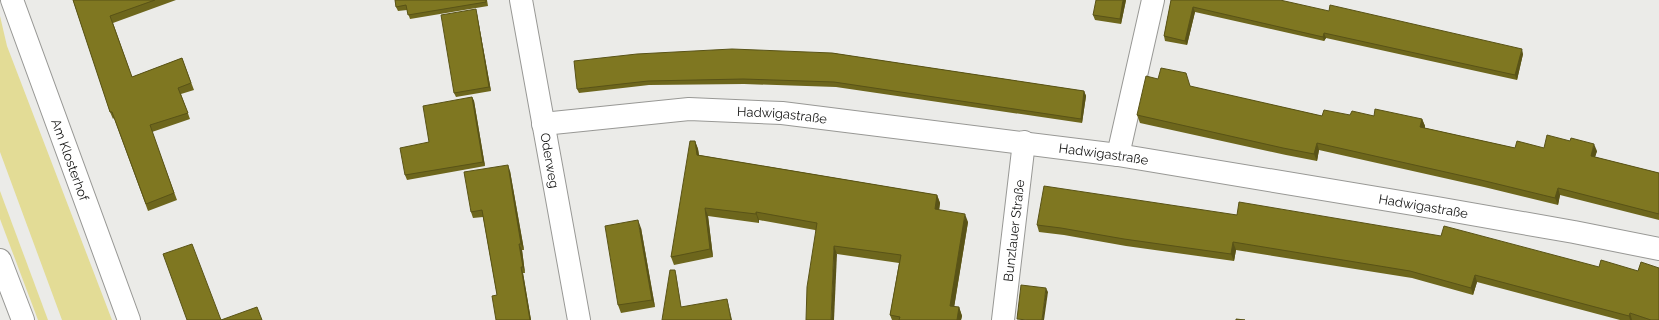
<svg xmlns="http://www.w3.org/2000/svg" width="1659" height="320" font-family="Raleway,sans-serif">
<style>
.green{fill:#e3dc96}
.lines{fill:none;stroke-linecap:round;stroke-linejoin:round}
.minor-casing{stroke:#989895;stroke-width:24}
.secondary-casing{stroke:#989895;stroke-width:24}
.minor{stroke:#fff;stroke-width:22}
.secondary{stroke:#fff;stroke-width:22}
.wall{fill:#6d661c}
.shaded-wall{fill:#595317}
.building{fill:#7f7721;stroke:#595317}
.labels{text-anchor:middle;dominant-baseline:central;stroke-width:4;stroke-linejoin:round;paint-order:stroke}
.street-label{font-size:13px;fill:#141413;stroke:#f8f8f5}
</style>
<rect width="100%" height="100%" fill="#ebebe8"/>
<g class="green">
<polygon points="0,16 7,46 112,320 62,320 0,152"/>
<polygon points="0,191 48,320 38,320 0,219"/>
</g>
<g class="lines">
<defs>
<g id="minor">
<path id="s1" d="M12,0L129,320"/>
<path id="s2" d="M521,0L579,320"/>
<path id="s3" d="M543,124L689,109L782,113L1118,155L1437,208L1574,232L1659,249"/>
<polyline points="1118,155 1153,0"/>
<path id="s4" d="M1003,320L1024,142"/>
</g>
<polyline id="secondary" points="0,260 23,320"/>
</defs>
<use href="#minor" class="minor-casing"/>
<use href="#secondary" class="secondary-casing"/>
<use href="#minor" class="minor"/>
<use href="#secondary" class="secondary"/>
</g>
<g class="wall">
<polygon points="73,0 176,0 113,23 132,77 182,58 194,90 181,94 190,119 152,132 177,200 148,211 114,118 113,119 110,112"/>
<polygon points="395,0 487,0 488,6 410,19 407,10 398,11 396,7"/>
<polygon points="1126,0 1121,24 1095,20 1093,15"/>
<polygon points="1171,0 1523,54 1517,80 1326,38 1324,41 1195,12 1187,45 1165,41 1164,36"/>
<polygon points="477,14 491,91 456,97 454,93"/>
<polygon points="832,53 1084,91 1086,96 1082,123 836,87 744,84 649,85 579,93 577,89"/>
<polygon points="1158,79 1322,116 1350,115 1422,119 1425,126 1425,128 1515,148 1544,148 1597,151 1595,157 1659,173 1659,220 1560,195 1558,205 1484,187 1319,150 1317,161 1286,155 1140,123 1137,115"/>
<polygon points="472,97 474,101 485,166 407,180 405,175 429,142"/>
<polygon points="695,141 698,149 699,155 937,195 940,203 939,210 968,222 954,307 959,307 962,316 961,320 892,320 890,315 899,263 837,254 815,230 759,220 759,223 708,216 713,257 674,265 671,257"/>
<polygon points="510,171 524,250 522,250 525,273 523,273 531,320 496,320 497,295 483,217 473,218 471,212"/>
<polygon points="1237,215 1659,320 1620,320 1477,282 1473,295 1412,278 1236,250 1234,261 1126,246 1064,235 1039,232 1037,225"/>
<polygon points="641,228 655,307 621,313 618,305"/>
</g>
<g class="shaded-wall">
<polygon points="1123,0 1126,0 1121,24 1120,19"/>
<polygon points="1193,7 1195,12 1187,45 1185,41"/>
<polygon points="476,9 477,14 491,91 489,87"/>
<polygon points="1324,33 1326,38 1324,41 1323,37"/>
<polygon points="1522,49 1523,54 1517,80 1515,75"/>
<polygon points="1084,91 1086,96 1082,123 1081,119"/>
<polygon points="472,97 474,101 485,166 483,162"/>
<polygon points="1422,119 1425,126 1423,134 1420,127"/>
<polygon points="695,141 698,149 700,163 697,155"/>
<polygon points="1317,143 1319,150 1317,161 1314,154"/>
<polygon points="1594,144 1597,151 1593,163 1591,156"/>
<polygon points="508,165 510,171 524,250 521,244"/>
<polygon points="1558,188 1560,195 1558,205 1555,198"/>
<polygon points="937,195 940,203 938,217 935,209"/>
<polygon points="705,208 708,216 713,257 710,249"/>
<polygon points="756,212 759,220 759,223 756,214"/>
<polygon points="965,214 968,222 953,314 950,306"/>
<polygon points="638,220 641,228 655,307 652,300"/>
<polygon points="1233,242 1236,250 1234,261 1231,254"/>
<polygon points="519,244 522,250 525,273 523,267"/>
<polygon points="834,246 837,254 834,320 831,320"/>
<polygon points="521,267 523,273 531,320 530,320"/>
<polygon points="675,270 676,274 682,312 681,307"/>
<polygon points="1475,275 1477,282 1473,295 1471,288"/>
<polygon points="1046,288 1048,292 1044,320 1042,320"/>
<polygon points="727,299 728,303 732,320 731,320"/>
<polygon points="959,307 962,316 961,320 957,320"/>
<polygon points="1630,313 1632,320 1630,320 1629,316"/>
</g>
<g class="building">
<polygon points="73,0 155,0 110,16 132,77 182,58 191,83 178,88 188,113 150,125 174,193 146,204 112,112 110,112"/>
<polygon points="395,0 486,0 486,2 408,15 406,5 396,7"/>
<polygon points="1096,0 1123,0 1120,19 1093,15"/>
<polygon points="1171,0 1280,0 1329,11 1330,5 1522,49 1515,75 1324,33 1323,37 1193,7 1185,41 1164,36"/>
<polygon points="476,9 489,87 454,93 441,15"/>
<polygon points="732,49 832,53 1084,91 1081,119 834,82 743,79 648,81 577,89 574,61 637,54"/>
<polygon points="1161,68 1186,73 1190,86 1322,116 1324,110 1350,115 1352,111 1374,116 1375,109 1422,119 1420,127 1515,148 1517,141 1544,148 1547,135 1570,141 1571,138 1594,144 1591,156 1659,173 1659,214 1558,188 1555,198 1481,180 1317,143 1314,154 1283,148 1137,115 1146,76 1158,79"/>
<polygon points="472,97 483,162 405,175 400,148 429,142 423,106"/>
<polygon points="690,141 695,141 697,155 937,195 935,209 965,214 950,306 959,307 957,320 899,320 900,317 890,315 901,255 834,246 831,320 806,320 807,287 817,223 756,212 756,214 705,208 710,249 671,257"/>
<polygon points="508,165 521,244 519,244 523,267 521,267 530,320 496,320 492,296 497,295 482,210 471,212 464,172"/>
<polygon points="1044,186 1237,215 1239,202 1441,236 1444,226 1599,267 1601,260 1638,271 1641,262 1659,268 1659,320 1651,320 1630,313 1629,316 1475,275 1471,288 1410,271 1233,242 1231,254 1124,239 1061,228 1037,225"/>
<polygon points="638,220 652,300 618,305 605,226"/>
<polygon points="192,244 221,320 187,320 163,254"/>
<polygon points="670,270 675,270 681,307 727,299 731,320 662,320"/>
<polygon points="1021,285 1046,288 1042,320 1027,320 1017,319"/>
<polygon points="257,307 262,320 221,320"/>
<polygon points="1236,319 1245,320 1236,320"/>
</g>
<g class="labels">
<g class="street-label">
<text stroke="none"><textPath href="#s3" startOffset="240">Hadwigastraße</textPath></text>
<text stroke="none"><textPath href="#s3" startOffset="564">Hadwigastraße</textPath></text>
<text stroke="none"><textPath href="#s1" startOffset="170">Am Klosterhof</textPath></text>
<text stroke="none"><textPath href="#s2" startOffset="163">Oderweg</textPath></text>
<text stroke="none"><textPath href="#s3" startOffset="888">Hadwigastraße</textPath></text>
<text stroke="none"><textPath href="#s4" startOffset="90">Bunzlauer Straße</textPath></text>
</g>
</g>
</svg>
